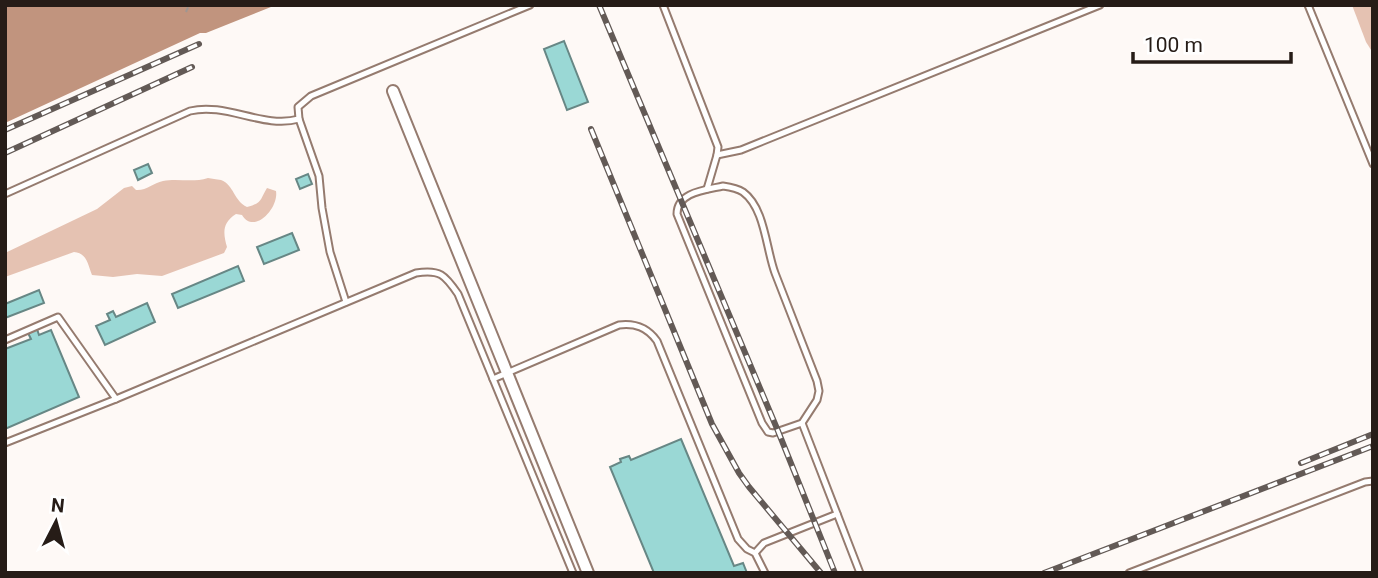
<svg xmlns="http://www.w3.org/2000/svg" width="1378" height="578" font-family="Roboto,sans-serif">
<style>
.green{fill:#e5c2b2}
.water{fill:#c1947e}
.building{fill:#9ad8d5;stroke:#678785;stroke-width:2}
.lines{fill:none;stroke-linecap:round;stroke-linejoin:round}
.service-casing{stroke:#957b6f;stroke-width:9}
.minor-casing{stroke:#957b6f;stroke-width:14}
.path{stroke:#9e9692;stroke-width:2;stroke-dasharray:5 3.5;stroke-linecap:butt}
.service{stroke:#fff;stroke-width:5}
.minor{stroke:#fff;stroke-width:10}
.rail-casing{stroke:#635a56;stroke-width:6}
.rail{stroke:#fff;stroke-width:3.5;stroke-dasharray:10;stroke-linecap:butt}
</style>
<rect width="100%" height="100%" fill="#fef9f6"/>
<g class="green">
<polygon points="1352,5 1373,5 1373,53 1366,42"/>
<path d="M208,178C212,179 216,179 221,180C234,185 234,201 247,207C263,203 260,199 267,188L276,191C279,208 254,235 242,215L236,214C222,223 223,233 227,247L224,253L162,276L137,274L113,277L92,275C88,265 87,253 74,252L5,277V253L97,209L124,188L132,186L136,190C146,191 153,183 163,181C178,178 192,183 208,178Z"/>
</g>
<polygon class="water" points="5,5 276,5 206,33 200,33 5,123"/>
<g class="building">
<polygon points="564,41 588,102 567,110 544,49"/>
<polygon points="148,164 152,173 138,180 134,170"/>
<polygon points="308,174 312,184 300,189 296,179"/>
<polygon points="292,233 299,250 264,264 257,247"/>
<polygon points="238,266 244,281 178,308 172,294"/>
<polygon points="39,290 44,303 5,318 5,304"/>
<polygon points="147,303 155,322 105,345 96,326 110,320 107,314 113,311 116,317"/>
<polygon points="37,329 39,335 51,330 79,397 5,429 5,349 31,339 28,333"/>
<polygon points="681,439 734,566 743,563 747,573 654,573 610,467 621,462 620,459 629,456 631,460"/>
</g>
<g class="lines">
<defs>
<g id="service">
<polyline points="663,5 718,147 717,155 707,189"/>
<polyline points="1308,5 1373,164"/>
<polyline points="717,155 741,150 1100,5"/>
<path d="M723,186C730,187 737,188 743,192C765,208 766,249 775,273L817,381L819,391L817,400L802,423L773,433L768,432L762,423L677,214C677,192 705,190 723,186Z"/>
<path d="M5,194L190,111C226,102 263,129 299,119"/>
<polyline points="346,302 330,252 322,208 319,176 299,119 298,107 311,96 530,5"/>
<polyline points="5,340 58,317 116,399"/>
<path d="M493,379L619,325C635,323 647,327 657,341L738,539L747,549L755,553L765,573"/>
<polyline points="802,423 860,573"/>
<path d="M5,443L116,399L416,273C440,269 445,275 458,294L573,573"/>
<polyline points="755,553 764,543 837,514"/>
<polyline points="1129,573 1365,482 1373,481"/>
</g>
<polyline id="minor" points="393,91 588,573"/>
</defs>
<use href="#service" class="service-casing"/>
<use href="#minor" class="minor-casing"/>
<polyline class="path" points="186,12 189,5"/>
<use href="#service" class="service"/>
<use href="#minor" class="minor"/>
<defs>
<g id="rail">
<polyline points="599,5 778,431 835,573"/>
<polyline points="591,129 712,424 739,473 749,487 821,573"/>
<polyline points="5,130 199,44"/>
<polyline points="5,153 192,67"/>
<polyline points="1301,463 1373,434"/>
<polyline points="1044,573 1373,446"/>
</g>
</defs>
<use href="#rail" class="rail-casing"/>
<use href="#rail" class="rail"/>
</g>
<rect width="1378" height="578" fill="none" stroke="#261c17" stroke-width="14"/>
<g transform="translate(56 522) rotate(6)" stroke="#ffffff" stroke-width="5" paint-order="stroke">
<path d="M0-5L12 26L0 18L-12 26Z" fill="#261c17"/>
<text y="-10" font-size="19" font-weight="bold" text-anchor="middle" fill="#261c17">N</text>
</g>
<path d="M1133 52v10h158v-10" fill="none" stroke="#261c17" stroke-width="3.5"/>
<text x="1144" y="52" font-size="21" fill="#261c17" stroke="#ffffff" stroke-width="5" paint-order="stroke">100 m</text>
</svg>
